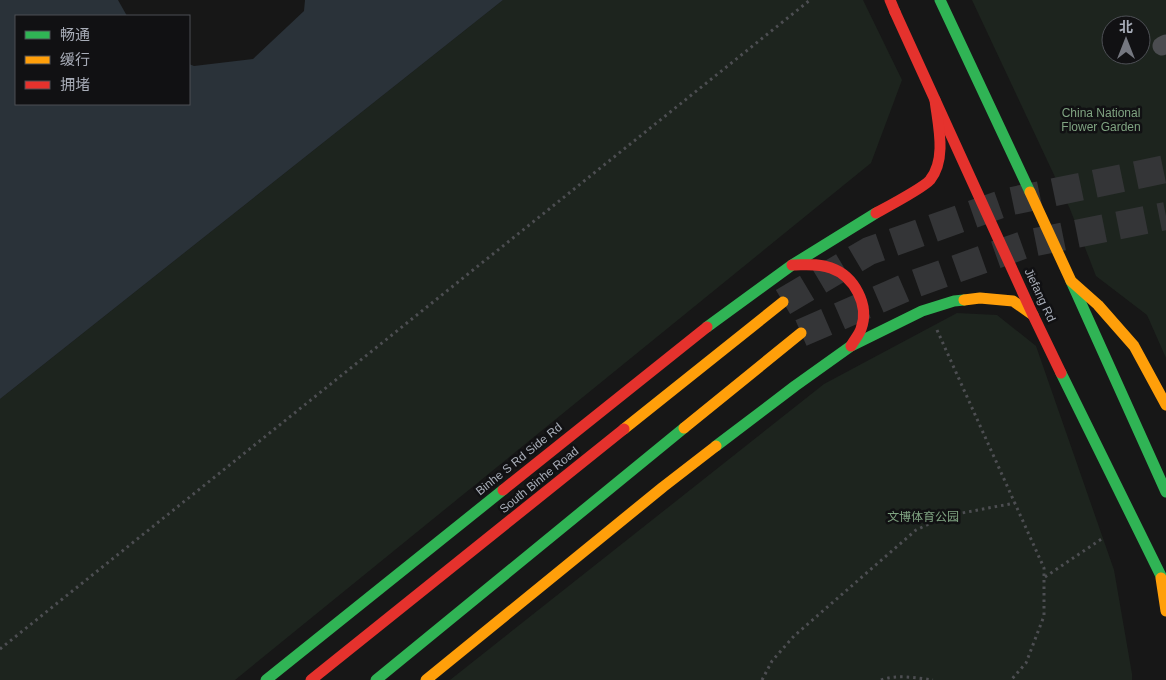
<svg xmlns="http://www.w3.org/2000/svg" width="1166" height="680" font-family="Arial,'Noto Sans SC',sans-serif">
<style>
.green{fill:#1d241e;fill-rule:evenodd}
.water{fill:#2a3239}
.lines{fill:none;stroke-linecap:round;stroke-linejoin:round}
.primary-tunnel{stroke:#343537;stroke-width:28;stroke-dasharray:28 14;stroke-linecap:butt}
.path{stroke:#4d4e52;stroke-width:3;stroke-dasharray:2.5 4;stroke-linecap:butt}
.street{stroke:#4b4c50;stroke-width:19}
.fast{stroke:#30b455;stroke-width:11}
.slow{stroke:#ff9f0a;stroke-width:11}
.jam{stroke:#e5322d;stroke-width:11}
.labels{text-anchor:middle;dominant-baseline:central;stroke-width:5;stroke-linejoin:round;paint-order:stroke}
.park-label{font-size:12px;fill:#7fa381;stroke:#111113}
.street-label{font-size:12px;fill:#a8adb8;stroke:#111113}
</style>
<rect width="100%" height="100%" fill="#171717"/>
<g class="green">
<polygon points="503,0 863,0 902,80 871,163 235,680 0,680 0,399"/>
<path d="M972,0H1166V358L1147,315L1096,276L1070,209ZM1111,25H1141V55H1111Z"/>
<polygon points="957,313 997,315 1036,346 1114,570 1132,674 1132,680 450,680 824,384"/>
</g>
<polygon class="water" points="0,0 118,0 127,16 16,16 16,104 189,104 189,64 194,66 253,59 304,11 305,0 503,0 0,399"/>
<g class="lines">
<g class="primary-tunnel">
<polyline points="783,302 869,251 1007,202 1166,169"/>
<polyline points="801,333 914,284 1026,244 1166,216"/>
</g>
<g class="path">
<polyline points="937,330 1044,568 1044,616 1026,663 1011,680"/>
<polyline points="1045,577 1103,538"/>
<polyline points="0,649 810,0"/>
<polyline points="762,680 772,661 794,636 916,530 946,516 1015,503"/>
<path d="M881,680C896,674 917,678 933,680"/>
</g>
<polyline class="street" points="1162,46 1166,44"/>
<g class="fast">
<polyline points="940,0 1030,192"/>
<polyline points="1071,281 1166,492"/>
<polyline points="707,327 792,265 876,213"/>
<polyline points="1061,373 1166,586"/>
<polyline points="716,446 795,386 851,346 922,311 954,301 964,300"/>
<polyline points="266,680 503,490"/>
<polyline points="376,680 684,428"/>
</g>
<g class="slow">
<polyline points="1030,192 1071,281 1098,305 1134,346 1166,405"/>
<polyline points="964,300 980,298 1013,301 1033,315"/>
<polyline points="684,428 801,333"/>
<polyline points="624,429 783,302"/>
<polyline points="1161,578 1166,611"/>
<polyline points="426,680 663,487 716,446"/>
</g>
<g class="jam">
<polyline points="890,0 895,12"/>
<polyline points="895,12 1033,315 1061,373"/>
<path d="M876,213C887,207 923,188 930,180C947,159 938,125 935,100"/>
<path d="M792,265C805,265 818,263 831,268C854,276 870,305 861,329C859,335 854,340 851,346"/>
<polyline points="503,490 707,327"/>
<polyline points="311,680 624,429"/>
</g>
</g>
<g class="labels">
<g class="park-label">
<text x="1101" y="113">China National<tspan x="1101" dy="14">Flower Garden</tspan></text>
<text x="923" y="517">文博体育公园</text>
</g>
<g class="street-label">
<text transform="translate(1040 295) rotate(65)">Jiefang Rd</text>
<text transform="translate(519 459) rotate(-39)">Binhe S Rd Side Rd</text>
<text transform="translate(539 480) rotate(-39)">South Binhe Road</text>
</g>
</g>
<rect x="15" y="15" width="175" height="90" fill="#111113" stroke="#4d4f55"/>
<rect x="25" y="31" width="25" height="8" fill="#30b455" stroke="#4d4f55"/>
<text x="60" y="40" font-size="15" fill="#a8adb8">畅通</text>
<rect x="25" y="56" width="25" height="8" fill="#ff9f0a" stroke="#4d4f55"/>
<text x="60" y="65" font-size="15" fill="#a8adb8">缓行</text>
<rect x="25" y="81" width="25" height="8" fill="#e5322d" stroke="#4d4f55"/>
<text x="60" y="90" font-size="15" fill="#a8adb8">拥堵</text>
<g transform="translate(1126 40)"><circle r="24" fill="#111113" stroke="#4d4f55"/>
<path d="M0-4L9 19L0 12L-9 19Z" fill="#757880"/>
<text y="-8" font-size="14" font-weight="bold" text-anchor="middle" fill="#a8adb8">北</text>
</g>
</svg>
